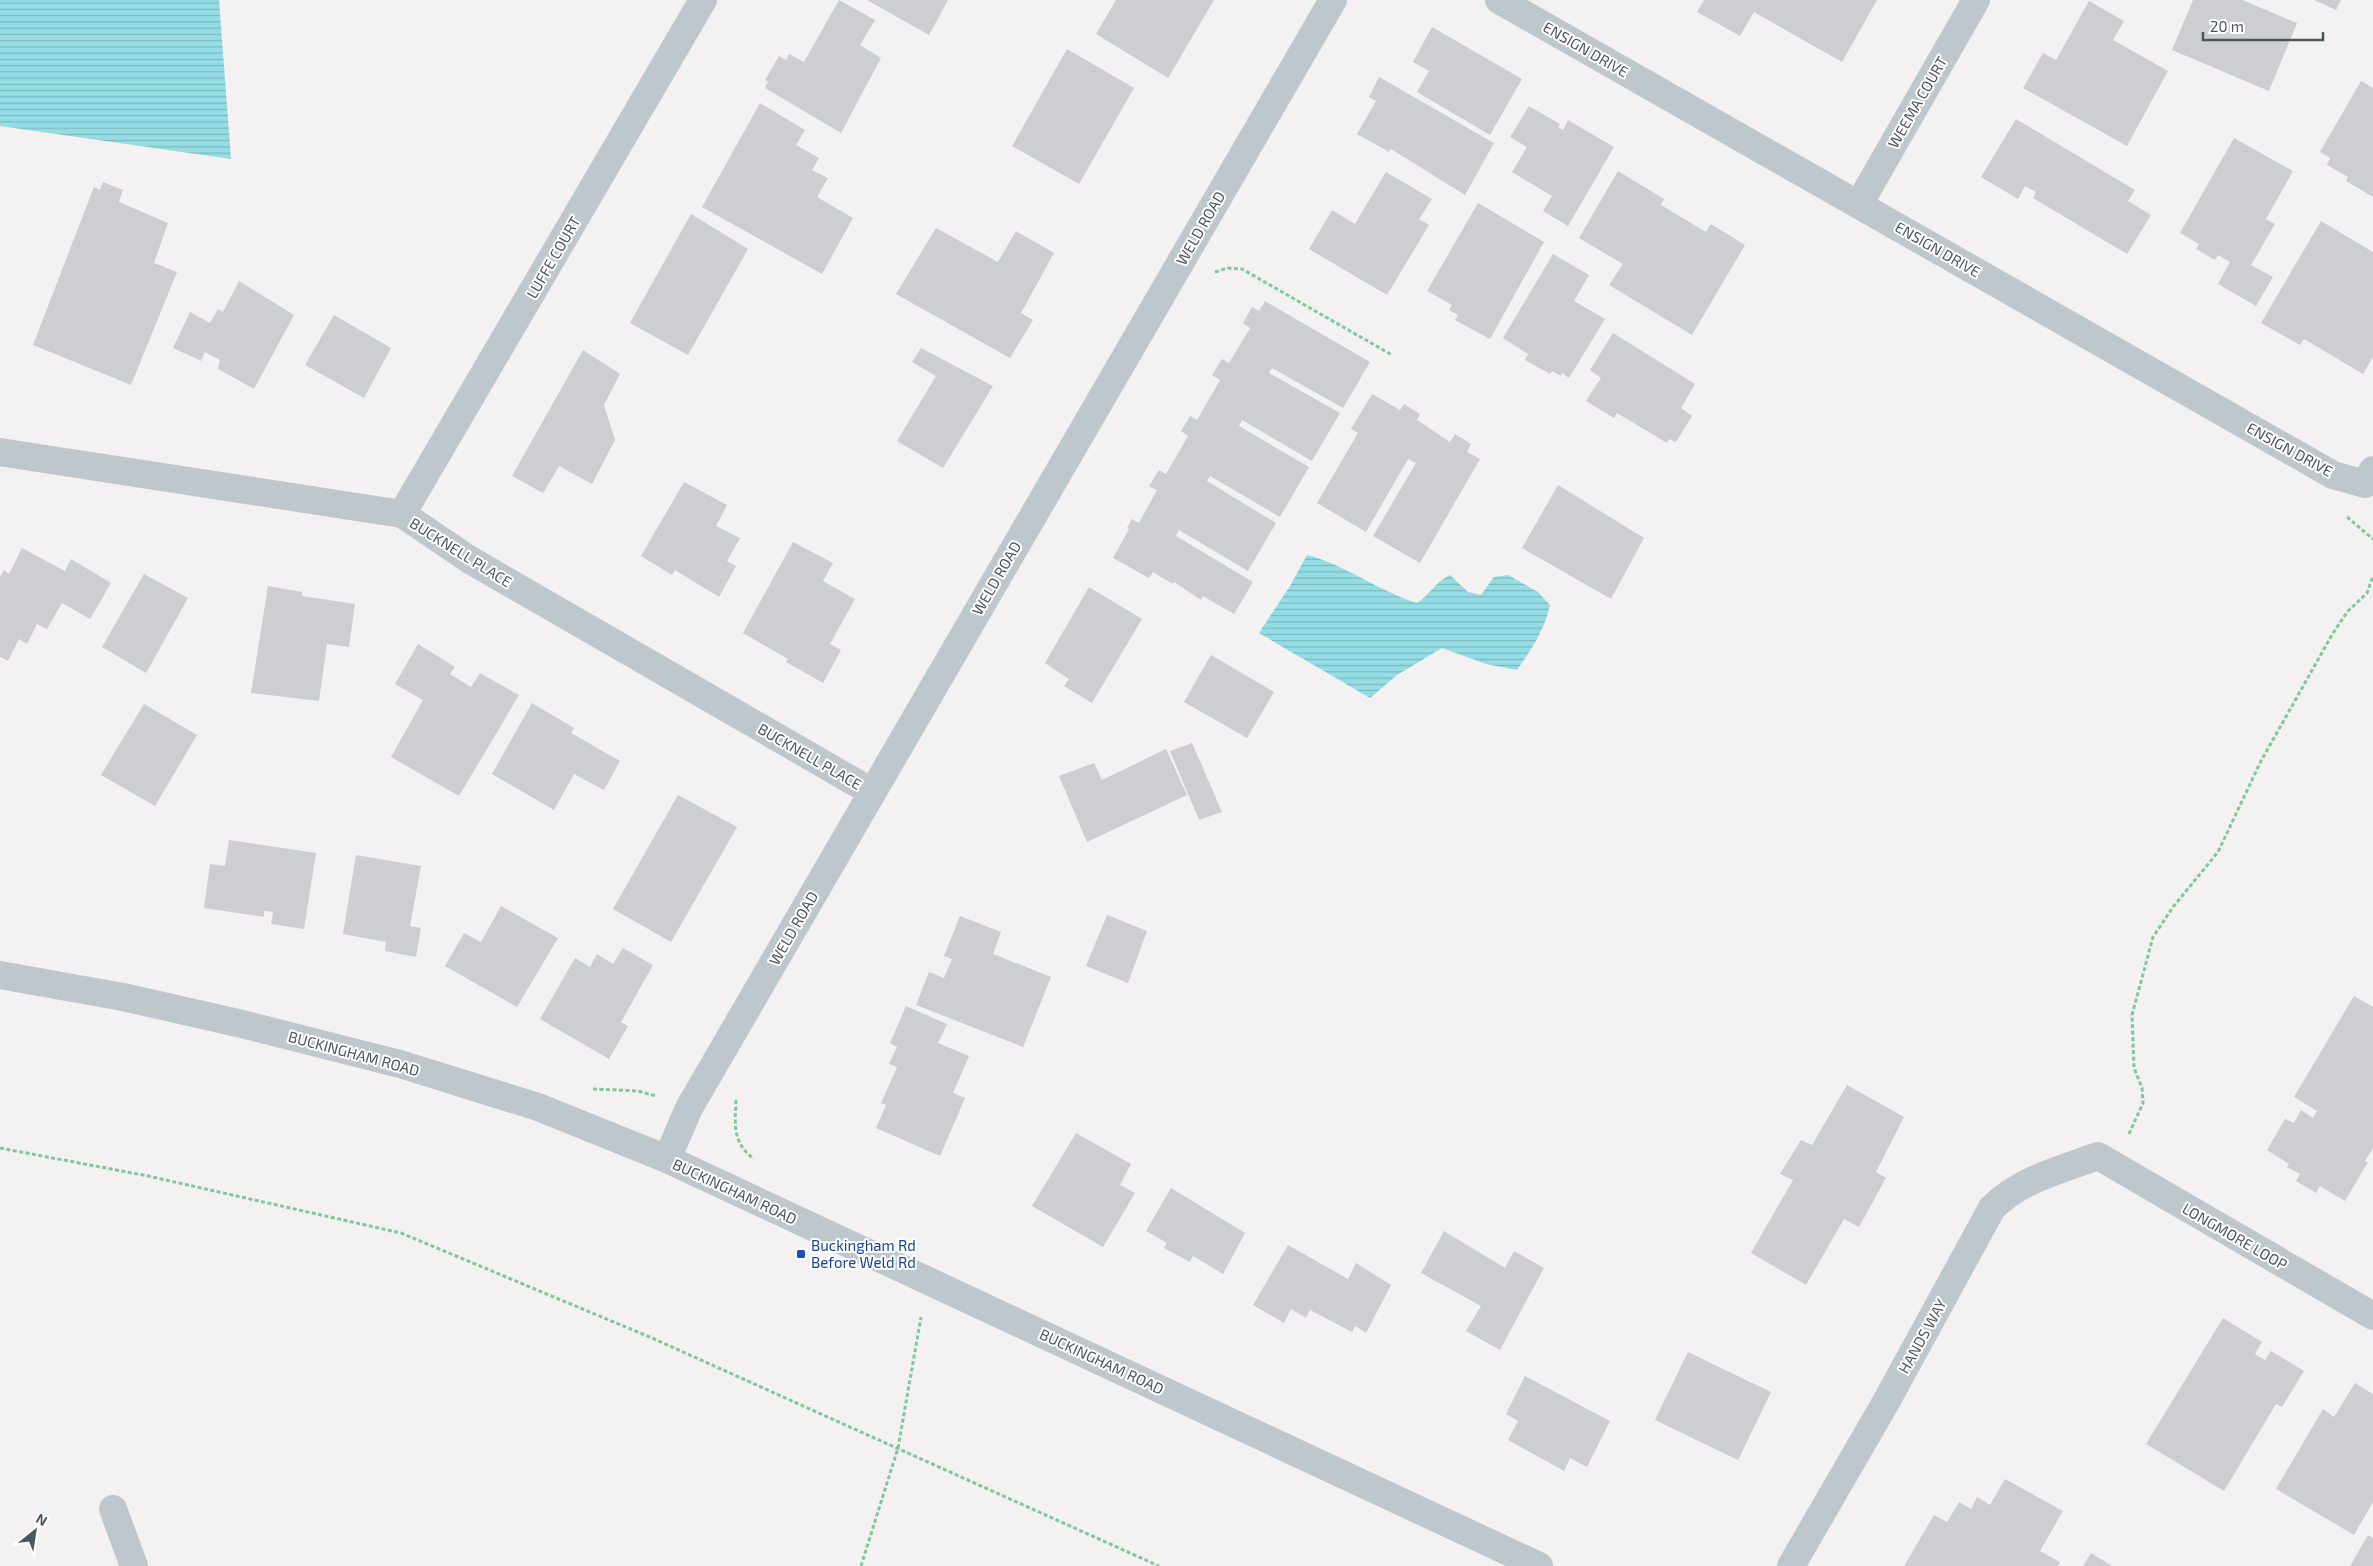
<svg xmlns="http://www.w3.org/2000/svg" width="2373" height="1566" font-family="'Exo 2',sans-serif">
<style>
.water{fill:url(#water-rules)}
.building{fill:#ccced2}
.lines{fill:none;stroke-linecap:round;stroke-linejoin:round}
.path{stroke:#7fc89c;stroke-width:3;stroke-dasharray:4 2.5;stroke-linecap:butt}
.minor{stroke:#bec7cc;stroke-width:28}
.transit-dot{fill:#1a4fb4;stroke:#fff;stroke-width:2}
.labels{text-anchor:middle;dominant-baseline:central;stroke-width:4;stroke-linejoin:round;paint-order:stroke}
.street-label{font-size:15px;fill:#4b565d;stroke:#fff}
.transit-label{font-size:15px;fill:#164399;stroke:#fff;text-anchor:start}
</style>
<defs>
<pattern id="water-rules" width="6" height="5" patternUnits="userSpaceOnUse" patternTransform="scale(1.25)"><rect width="6" height="5" fill="#95dde5"/><path d="M0 2.5h6" fill="none" stroke="#7cb6bd"/></pattern>
</defs>
<rect width="100%" height="100%" fill="#f3f1f2"/>
<g class="water">
<polygon points="0,0 219,0 231,159 0,126"/>
<path d="M1307,555C1346,565 1378,591 1417,603C1432,593 1434,583 1450,575L1468,592L1481,595L1494,577L1508,575L1538,592L1550,605C1545,629 1531,650 1517,670L1486,664L1442,648L1397,675L1370,698L1259,633L1290,586Z"/>
</g>
<g class="building">
<polygon points="839,0 875,20 860,45 881,58 841,133 765,88 768,82 765,80 779,56 786,60 789,54 804,62"/>
<polygon points="867,0 948,0 929,35"/>
<polygon points="1116,0 1214,0 1168,78 1096,34"/>
<polygon points="1704,0 1877,0 1842,62 1754,12 1740,36 1697,12"/>
<polygon points="2193,0 2242,0 2297,23 2269,91 2172,50"/>
<polygon points="2314,0 2341,0 2336,10"/>
<polygon points="2089,1 2124,21 2113,40 2168,71 2127,146 2023,88 2043,53 2056,60"/>
<polygon points="1432,27 1522,79 1490,135 1417,92 1429,71 1413,62"/>
<polygon points="1067,49 1134,88 1079,184 1012,146"/>
<polygon points="1379,77 1494,143 1465,195 1391,149 1389,152 1357,134 1376,101 1369,97"/>
<polygon points="2361,81 2373,88 2373,197 2346,181 2348,177 2327,165 2330,158 2320,152"/>
<polygon points="760,103 805,130 796,145 819,158 812,170 828,178 817,197 853,218 822,274 702,207"/>
<polygon points="1529,106 1560,124 1558,127 1563,130 1568,120 1614,147 1568,226 1543,211 1552,196 1512,172 1527,147 1510,137"/>
<polygon points="2016,119 2135,190 2128,201 2151,215 2127,254 2033,198 2036,192 2025,186 2018,199 1981,177"/>
<polygon points="2234,138 2293,171 2266,219 2275,224 2251,265 2273,277 2256,306 2218,284 2230,262 2218,255 2215,260 2196,249 2199,244 2180,233"/>
<polygon points="1618,171 1664,199 1661,205 1706,232 1711,224 1745,245 1692,335 1609,285 1623,264 1579,238"/>
<polygon points="1386,172 1432,199 1419,219 1429,225 1387,295 1309,249 1332,210 1355,224"/>
<polygon points="103,182 123,190 119,202 168,223 154,263 177,272 131,385 33,345 94,187 100,190"/>
<polygon points="1478,203 1544,242 1490,339 1455,320 1458,315 1449,310 1452,305 1427,291"/>
<polygon points="691,214 748,249 688,355 630,323"/>
<polygon points="2321,221 2373,252 2373,357 2363,374 2304,339 2300,345 2261,323"/>
<polygon points="936,228 998,262 1016,231 1054,253 1021,313 1033,320 1010,358 896,294"/>
<polygon points="1553,254 1589,275 1574,301 1605,319 1569,378 1562,373 1561,376 1552,371 1550,374 1525,360 1528,354 1503,338"/>
<polygon points="239,281 294,315 254,389 218,369 220,360 205,352 201,361 173,348 190,312 210,323 218,309 223,312"/>
<polygon points="1265,301 1370,362 1343,408 1272,368 1269,373 1340,413 1312,461 1242,420 1239,426 1309,467 1280,517 1210,476 1207,481 1276,523 1248,571 1179,530 1176,536 1253,582 1234,614 1203,596 1201,600 1174,582 1173,584 1153,572 1149,578 1113,558 1129,529 1127,528 1132,519 1139,523 1157,490 1149,486 1159,470 1166,474 1188,436 1181,431 1190,416 1197,420 1220,380 1212,375 1222,359 1229,363 1250,328 1243,323 1252,307 1259,311"/>
<polygon points="334,315 391,348 364,398 305,365"/>
<polygon points="1613,333 1695,384 1681,408 1692,416 1676,442 1669,439 1667,443 1617,413 1614,418 1586,401 1601,378 1590,370"/>
<polygon points="921,348 993,386 943,468 897,441 936,376 912,362"/>
<polygon points="583,350 620,374 604,405 615,440 592,484 559,466 543,493 512,476"/>
<polygon points="1372,394 1400,410 1404,404 1420,414 1417,420 1450,442 1455,434 1471,444 1467,452 1480,459 1420,563 1373,536 1416,463 1408,459 1366,532 1317,503 1358,433 1351,429"/>
<polygon points="684,482 727,505 716,526 740,538 727,561 736,566 719,597 675,570 672,575 641,556"/>
<polygon points="1558,485 1644,538 1611,599 1522,548"/>
<polygon points="793,542 833,563 823,581 855,599 830,644 841,650 823,683 786,662 788,659 743,633"/>
<polygon points="22,548 65,571 71,559 111,583 90,619 62,603 47,629 37,624 27,644 19,639 8,661 0,657 0,577 4,570 9,574"/>
<polygon points="144,574 188,598 146,673 102,647"/>
<polygon points="268,586 302,592 302,596 355,604 349,647 327,644 319,701 251,693"/>
<polygon points="1089,587 1142,619 1092,703 1064,686 1069,679 1045,663"/>
<polygon points="418,644 455,667 450,674 471,687 480,673 519,695 459,796 391,757 423,700 395,684"/>
<polygon points="1211,655 1274,692 1247,738 1184,702"/>
<polygon points="532,703 574,728 571,733 620,761 604,790 574,774 554,810 492,774"/>
<polygon points="144,704 197,735 155,806 101,775"/>
<polygon points="1192,743 1222,812 1199,820 1170,751"/>
<polygon points="1166,749 1187,795 1087,842 1059,776 1094,763 1102,780"/>
<polygon points="678,795 737,827 671,942 613,909"/>
<polygon points="229,840 316,853 304,929 271,924 273,912 264,911 264,917 204,908 210,864 225,866"/>
<polygon points="356,855 421,866 410,926 421,928 416,957 385,951 386,942 343,934"/>
<polygon points="501,906 558,938 517,1007 445,966 464,933 481,942"/>
<polygon points="1107,915 1147,931 1128,983 1086,966"/>
<polygon points="960,916 1001,932 993,954 1051,977 1023,1047 916,1005 929,972 944,978 952,959 944,956"/>
<polygon points="623,948 653,965 621,1022 628,1026 609,1059 540,1019 575,958 590,967 597,954 613,964"/>
<polygon points="2354,996 2373,1007 2373,1148 2365,1161 2368,1162 2345,1201 2320,1186 2316,1193 2296,1181 2300,1174 2287,1167 2289,1164 2267,1150 2285,1119 2294,1123 2301,1110 2313,1118 2317,1111 2294,1097"/>
<polygon points="906,1006 947,1024 938,1043 969,1056 953,1093 965,1098 940,1156 876,1128 886,1105 881,1103 897,1067 889,1064 897,1047 890,1043"/>
<polygon points="1847,1085 1904,1117 1876,1172 1886,1178 1859,1227 1844,1219 1806,1285 1751,1253 1793,1180 1780,1174 1801,1140 1812,1145"/>
<polygon points="1076,1133 1131,1164 1120,1185 1135,1193 1103,1247 1032,1206"/>
<polygon points="1171,1188 1245,1233 1223,1274 1193,1256 1190,1262 1164,1248 1167,1243 1146,1231"/>
<polygon points="1444,1231 1505,1268 1514,1251 1544,1268 1500,1350 1466,1331 1481,1306 1421,1273"/>
<polygon points="1288,1245 1348,1279 1356,1263 1391,1285 1366,1333 1355,1326 1352,1332 1310,1310 1306,1318 1291,1309 1284,1323 1253,1305"/>
<polygon points="2223,1318 2262,1342 2255,1354 2265,1360 2271,1351 2304,1371 2282,1407 2276,1404 2224,1491 2146,1444"/>
<polygon points="1688,1352 1771,1392 1738,1460 1655,1420"/>
<polygon points="1525,1376 1610,1421 1587,1467 1570,1458 1564,1471 1508,1440 1518,1421 1506,1414"/>
<polygon points="2355,1383 2373,1394 2373,1502 2354,1535 2276,1489 2323,1409 2334,1417"/>
<polygon points="2005,1479 2063,1511 2040,1551 2060,1562 2058,1566 1904,1566 1934,1515 1947,1522 1959,1502 1971,1509 1977,1497 1990,1505"/>
<polygon points="2368,1535 2373,1538 2373,1566 2350,1566"/>
<polygon points="2091,1553 2112,1566 2083,1566"/>
</g>
<g class="lines">
<g class="path">
<polyline points="1215,272 1228,268 1242,269 1392,355"/>
<polyline points="2347,517 2373,539"/>
<polyline points="593,1089 638,1091 656,1096"/>
<path d="M736,1100C735,1124 732,1143 754,1159"/>
<polyline points="2129,1134 2143,1103 2142,1088 2134,1068 2132,1015 2153,937 2173,907 2218,852 2261,761 2333,633 2348,611 2367,593 2373,576"/>
<polyline points="0,1148 148,1176 401,1233 652,1338 1159,1566"/>
<polyline points="861,1566 898,1448 921,1317"/>
</g>
<g class="minor">
<polyline points="1499,0 2333,475 2365,484 2373,470"/>
<polyline points="1859,204 1976,0"/>
<polyline points="0,452 402,514 470,560 872,792"/>
<polyline points="402,514 703,0"/>
<polyline points="0,975 123,997 242,1024 400,1064 538,1107 667,1159 1539,1566"/>
<polyline points="667,1159 689,1108 1333,0"/>
<polyline points="113,1509 134,1566"/>
<path d="M1791,1566L1886,1402L1992,1208C2021,1179 2060,1170 2098,1156L2373,1316"/>
</g>
</g>
<rect class="transit-dot" x="796" y="1249" width="10" height="10" rx="2.5"/>
<g class="labels">
<g class="street-label">
<text transform="translate(1586 49) rotate(30)">ENSIGN DRIVE</text>
<text transform="translate(1917 102) rotate(-60)">WEEMA COURT</text>
<text transform="translate(1200 228) rotate(-60)">WELD ROAD</text>
<text transform="translate(1938 249) rotate(30)">ENSIGN DRIVE</text>
<text transform="translate(553 257) rotate(-60)">LUFFE COURT</text>
<text transform="translate(2290 449) rotate(29)">ENSIGN DRIVE</text>
<text transform="translate(461 552) rotate(32)">BUCKNELL PLACE</text>
<text transform="translate(996 578) rotate(-60)">WELD ROAD</text>
<text transform="translate(810 756) rotate(30)">BUCKNELL PLACE</text>
<text transform="translate(793 928) rotate(-60)">WELD ROAD</text>
<text transform="translate(354 1053) rotate(15)">BUCKINGHAM ROAD</text>
<text transform="translate(735 1191) rotate(25)">BUCKINGHAM ROAD</text>
<text transform="translate(2235 1236) rotate(30)">LONGMORE LOOP</text>
<text transform="translate(1922 1336) rotate(-61)">HANDS WAY</text>
<text transform="translate(1102 1361) rotate(25)">BUCKINGHAM ROAD</text>
</g>
<g class="transit-label">
<text x="811" y="1245">Buckingham Rd<tspan x="811" dy="17">Before Weld Rd</tspan></text>
</g>
</g>
<g transform="translate(35 1531) rotate(30)" stroke="#ffffff" stroke-width="4" paint-order="stroke">
<path d="M0-4L9 19L0 12L-9 19Z" fill="#4b565d"/>
<text y="-8" font-size="14" font-weight="bold" text-anchor="middle" fill="#4b565d">N</text>
</g>
<path d="M2203 32v8h120v-8" fill="none" stroke="#4b565d" stroke-width="2.5"/>
<text x="2210" y="32" font-size="15" fill="#4b565d" stroke="#ffffff" stroke-width="4" paint-order="stroke">20 m</text>
</svg>
